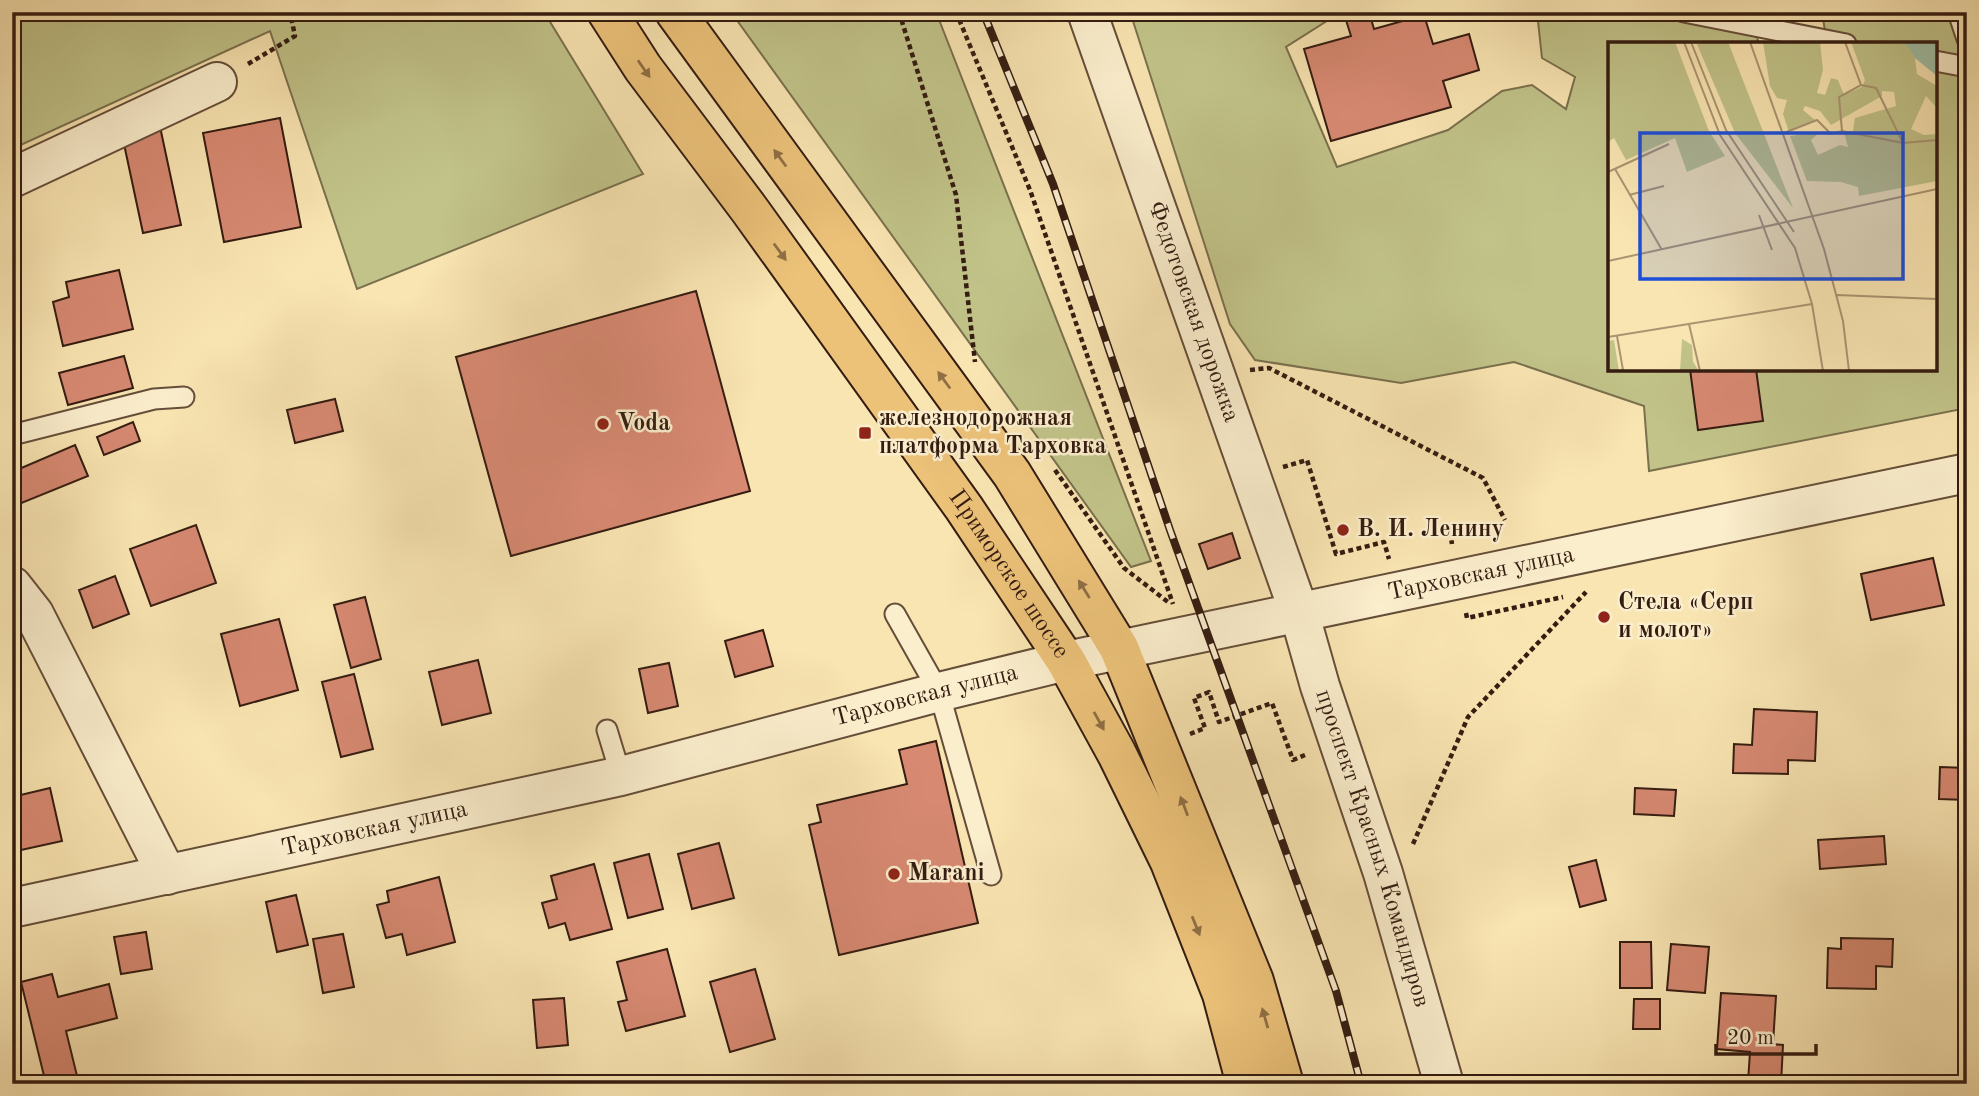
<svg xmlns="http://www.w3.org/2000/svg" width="1979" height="1096" font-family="'Old Standard TT',serif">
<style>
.green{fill:#c1c389;stroke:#7a704d;stroke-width:2}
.building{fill:#d78972;stroke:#341c11;stroke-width:2}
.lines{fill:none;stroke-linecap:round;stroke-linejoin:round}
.service-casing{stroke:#654e39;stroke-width:23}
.minor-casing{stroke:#654e39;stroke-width:42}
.tertiary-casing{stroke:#654e39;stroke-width:42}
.trunk-casing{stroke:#341c11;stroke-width:42}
.path{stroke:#341c11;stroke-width:4.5;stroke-dasharray:5 3.5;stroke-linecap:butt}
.service{stroke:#fbeecd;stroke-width:19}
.minor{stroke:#fbeecd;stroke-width:38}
.tertiary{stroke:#fbeecd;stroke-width:38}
.trunk{stroke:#ecc279;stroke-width:38}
.rail-casing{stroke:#341c11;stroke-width:8}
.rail{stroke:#fbeecd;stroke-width:5;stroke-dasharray:16;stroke-linecap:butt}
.oneway{fill:#906f45}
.poi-dot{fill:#8f2418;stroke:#fbeecd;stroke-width:2.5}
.labels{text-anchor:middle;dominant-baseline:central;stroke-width:5;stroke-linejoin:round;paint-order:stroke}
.street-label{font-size:24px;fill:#341c11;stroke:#fbeecd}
.poi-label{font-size:24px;font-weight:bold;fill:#341c11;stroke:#fbeecd;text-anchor:start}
.inset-road{fill:none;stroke:#aa9572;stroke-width:2}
.view{fill:#1d4ed8;fill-opacity:0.15;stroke:#1d4ed8;stroke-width:3.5}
.inset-edge{fill:none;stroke:#341c11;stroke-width:3.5}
</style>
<rect width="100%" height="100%" fill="#f9e5b2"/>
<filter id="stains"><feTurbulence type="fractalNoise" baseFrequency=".00286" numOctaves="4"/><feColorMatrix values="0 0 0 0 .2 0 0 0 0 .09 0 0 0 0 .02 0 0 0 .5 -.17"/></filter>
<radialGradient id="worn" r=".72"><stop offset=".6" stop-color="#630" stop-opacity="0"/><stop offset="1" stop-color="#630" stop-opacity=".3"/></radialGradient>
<g class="green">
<polygon points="12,12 544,12 643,174 357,289 270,31 12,149"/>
<polygon points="731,12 936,12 1151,561 1131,567"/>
<polygon points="1150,12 1341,12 1286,47 1337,167 1448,130 1502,91 1532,85 1566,109 1575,77 1542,58 1537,12 1755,12 1758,44 1610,44 1610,369 1935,369 1935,44 1827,44 1822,12 1967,12 1967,408 1649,471 1644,406 1514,362 1401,383 1255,360 1230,324 1132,18"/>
</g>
<g class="building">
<polygon points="1360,12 1369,12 1374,29 1424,15 1433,44 1469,34 1479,70 1443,81 1451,107 1331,141 1304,49 1351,36 1345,17"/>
<polygon points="280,118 301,227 224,242 203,133"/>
<polygon points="159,122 181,225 143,233 121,130"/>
<polygon points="119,270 133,329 63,346 53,302 69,297 66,282"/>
<polygon points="696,291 750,491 511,556 456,357"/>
<polygon points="124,356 133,388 68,405 59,373"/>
<polygon points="1690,369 1756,369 1763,421 1698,430"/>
<polygon points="335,399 343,431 295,443 287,410"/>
<polygon points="133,422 140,441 104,455 97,437"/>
<polygon points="75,445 88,476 19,504 12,488 12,472"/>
<polygon points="196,525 216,583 151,606 130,549"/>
<polygon points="1232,533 1240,558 1208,569 1199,544"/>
<polygon points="1933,558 1944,605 1871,620 1861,574"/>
<polygon points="115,576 129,614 93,628 79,590"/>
<polygon points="365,597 381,659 351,668 334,605"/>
<polygon points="279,619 298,690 240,706 221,634"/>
<polygon points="763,630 773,666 735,677 725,641"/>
<polygon points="478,660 491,713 442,725 429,672"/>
<polygon points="669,663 678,706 648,713 639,669"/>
<polygon points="354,674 373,749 341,757 322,682"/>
<polygon points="1754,709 1817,712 1815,761 1788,760 1788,774 1733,773 1734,744 1752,745"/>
<polygon points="936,741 978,923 839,955 809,825 821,822 817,805 907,784 899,750"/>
<polygon points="1940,767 1967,768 1967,800 1939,799"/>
<polygon points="50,788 62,841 12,852 12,797"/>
<polygon points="1635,788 1676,790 1674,816 1634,814"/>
<polygon points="1884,836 1886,864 1820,869 1818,840"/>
<polygon points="719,843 734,898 692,909 678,854"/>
<polygon points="649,854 663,909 628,918 614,863"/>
<polygon points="1596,860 1606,900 1580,907 1569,867"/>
<polygon points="594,864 612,929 570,940 565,923 549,928 542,903 557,899 551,876"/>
<polygon points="439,877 455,942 407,955 402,934 386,938 377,905 389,902 387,891"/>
<polygon points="296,895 308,945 277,952 266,902"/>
<polygon points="146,932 152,969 121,974 114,937"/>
<polygon points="343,934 354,987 323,993 313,939"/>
<polygon points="1841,938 1893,939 1892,967 1876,966 1876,989 1827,988 1828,948 1841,949"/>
<polygon points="1620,942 1651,942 1652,988 1620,988"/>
<polygon points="1671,944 1709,947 1705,993 1667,990"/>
<polygon points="667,949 685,1016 626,1031 618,1002 627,1000 617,962"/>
<polygon points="755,969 775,1039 730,1052 710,982"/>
<polygon points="52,974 58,997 109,984 117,1018 66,1031 79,1084 46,1084 21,982"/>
<polygon points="1721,993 1776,996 1773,1044 1783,1045 1781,1084 1748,1082 1750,1052 1717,1049"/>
<polygon points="564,998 568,1045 537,1048 533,1000"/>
<polygon points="1634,999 1660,999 1660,1029 1633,1029"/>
<polygon points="1114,1075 1115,1084 1037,1084"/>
<polygon points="1836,1077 1901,1080 1901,1084 1836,1084"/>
</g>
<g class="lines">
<defs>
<g id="service">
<polyline points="1684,12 1846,44"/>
<polyline points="1958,12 1967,39"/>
<polyline points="1935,61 1967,67"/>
<polyline points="12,435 154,399 184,397"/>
<polyline points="895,614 939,692 991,875"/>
<polyline points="607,730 621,776"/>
</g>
<g id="minor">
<polyline points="12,178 217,82"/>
<polyline points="12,586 34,614 167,875"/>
<path id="s1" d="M12,908L621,776L939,692L1066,661"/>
</g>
<g id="tertiary">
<path id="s2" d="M1087,12L1299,612L1320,686L1383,873L1444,1084"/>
<path id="s3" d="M1066,661L1967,473"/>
</g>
<g id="trunk">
<path id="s4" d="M607,12L643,68L749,209L964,508L1066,661L1117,754L1170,862L1222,994L1246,1084"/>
<polyline points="675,12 1012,474 1119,648 1254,981 1284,1084"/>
</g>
</defs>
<use href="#service" class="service-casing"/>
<use href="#minor" class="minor-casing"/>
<use href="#tertiary" class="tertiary-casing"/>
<use href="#trunk" class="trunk-casing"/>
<g class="path">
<polyline points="899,12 956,195 975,362"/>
<polyline points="956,12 1030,190 1173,604"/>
<polyline points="248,64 295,36 290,12"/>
<polyline points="1250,370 1269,368 1483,478 1505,520"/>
<polyline points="1283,467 1307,460 1336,554 1384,542 1389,559"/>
<polyline points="1055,470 1124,568 1168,602"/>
<polyline points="1450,532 1452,544"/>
<polyline points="1466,613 1467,618 1563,597"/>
<polyline points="1190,734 1205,728 1194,698 1209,692 1219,722 1272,703 1293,760 1305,755"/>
<polyline points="1413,844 1468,717 1586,592"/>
</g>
<use href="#service" class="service"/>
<use href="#minor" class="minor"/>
<use href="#tertiary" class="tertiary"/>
<use href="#trunk" class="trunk"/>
<defs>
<polyline id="rail" points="983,12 1053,184 1170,530 1336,991 1361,1084"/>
</defs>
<use href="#rail" class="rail-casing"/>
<use href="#rail" class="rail"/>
</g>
<defs><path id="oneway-solid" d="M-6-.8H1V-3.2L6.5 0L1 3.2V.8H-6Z" transform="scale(1.75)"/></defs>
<g class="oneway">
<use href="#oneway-solid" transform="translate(644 69) rotate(55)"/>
<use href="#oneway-solid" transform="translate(780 158) rotate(-126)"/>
<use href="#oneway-solid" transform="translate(780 252) rotate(54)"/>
<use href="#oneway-solid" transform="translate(944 380) rotate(-126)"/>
<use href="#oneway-solid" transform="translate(1084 589) rotate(-122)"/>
<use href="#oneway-solid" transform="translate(1099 721) rotate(61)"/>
<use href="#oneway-solid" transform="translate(1184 806) rotate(-111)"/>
<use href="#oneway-solid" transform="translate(1196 926) rotate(68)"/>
<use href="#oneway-solid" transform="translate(1265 1018) rotate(-106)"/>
</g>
<g class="poi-dot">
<circle cx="603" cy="424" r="7"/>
<rect x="858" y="426" width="14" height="14" rx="3.5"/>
<circle cx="1343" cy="530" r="7"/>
<circle cx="1604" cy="617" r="7"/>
<circle cx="894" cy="874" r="7"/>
</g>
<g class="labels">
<g class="street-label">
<text stroke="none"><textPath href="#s2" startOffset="318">Федотовская дорожка</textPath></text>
<text stroke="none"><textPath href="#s3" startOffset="424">Тарховская улица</textPath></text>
<text stroke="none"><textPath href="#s4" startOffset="691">Приморское шоссе</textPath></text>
<text stroke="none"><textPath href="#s1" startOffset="938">Тарховская улица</textPath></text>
<text stroke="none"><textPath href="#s1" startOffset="371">Тарховская улица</textPath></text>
<text stroke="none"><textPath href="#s2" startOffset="884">проспект Красных Командиров</textPath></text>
</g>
<g class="poi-label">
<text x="879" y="419">железнодорожная<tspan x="879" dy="28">платформа Тарховка</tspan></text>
<text x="617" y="424">Voda</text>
<text x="1357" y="530">В. И. Ленину</text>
<text x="1618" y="603">Стела «Серп<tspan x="1618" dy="28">и молот»</tspan></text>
<text x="908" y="874">Marani</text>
</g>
</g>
<g transform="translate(1608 42)">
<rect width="329" height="329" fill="#f9e5b2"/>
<path d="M0,0H67L101,89L117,114L79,130L67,96L18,118L6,96L0,100ZM88,0H120L185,166L127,91ZM155,0H212L215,28L209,51L217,53L223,36L230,38L236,53L254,45L257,38L243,0H296L307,16L309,32L329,44V66L318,54L303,87L316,93L329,92V139L251,154L250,145L233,140L199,139L182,94L212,90L203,98L210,113L232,103L240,105L236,90L245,89L247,76L288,64L286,50L274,49V54L223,83L212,69L197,64L195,68L207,78L181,90L175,72L179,58L169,56L162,44ZM74,297L84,303L85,320L91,329H72ZM6,298L11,329H0V299Z" fill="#c1c389"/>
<path d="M296,0H329V34L307,16Z" fill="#9fc0a7"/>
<path class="inset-road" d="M76,0L112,93L187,206L204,262L215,329M83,0L118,88L186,190M142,0L216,207L235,279L241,329M237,0L253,43M234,89L231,55L253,43L268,46L295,101M176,91L209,78L223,92L234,89L295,101L329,98M7,127L54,208M0,130L61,102M21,153L56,144M151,173L164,208M0,219L329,147M229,253L329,257M81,282L92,329M9,294L15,328M0,295L204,262"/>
<path class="view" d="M32,91H295V237H32Z"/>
<rect width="329" height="329" class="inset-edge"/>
</g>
<rect width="1979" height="1096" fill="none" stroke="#f9e5b2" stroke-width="42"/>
<rect x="14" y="14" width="1951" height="1068" fill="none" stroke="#341c11" stroke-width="3.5"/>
<rect x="21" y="21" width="1937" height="1054" fill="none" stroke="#341c11" stroke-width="2"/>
<path d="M1716 1044v10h100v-10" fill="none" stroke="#341c11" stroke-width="3.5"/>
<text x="1727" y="1044" font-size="21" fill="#341c11" stroke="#fbeecd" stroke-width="5" paint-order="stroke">20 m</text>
<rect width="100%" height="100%" filter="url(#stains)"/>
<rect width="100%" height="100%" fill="url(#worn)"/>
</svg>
